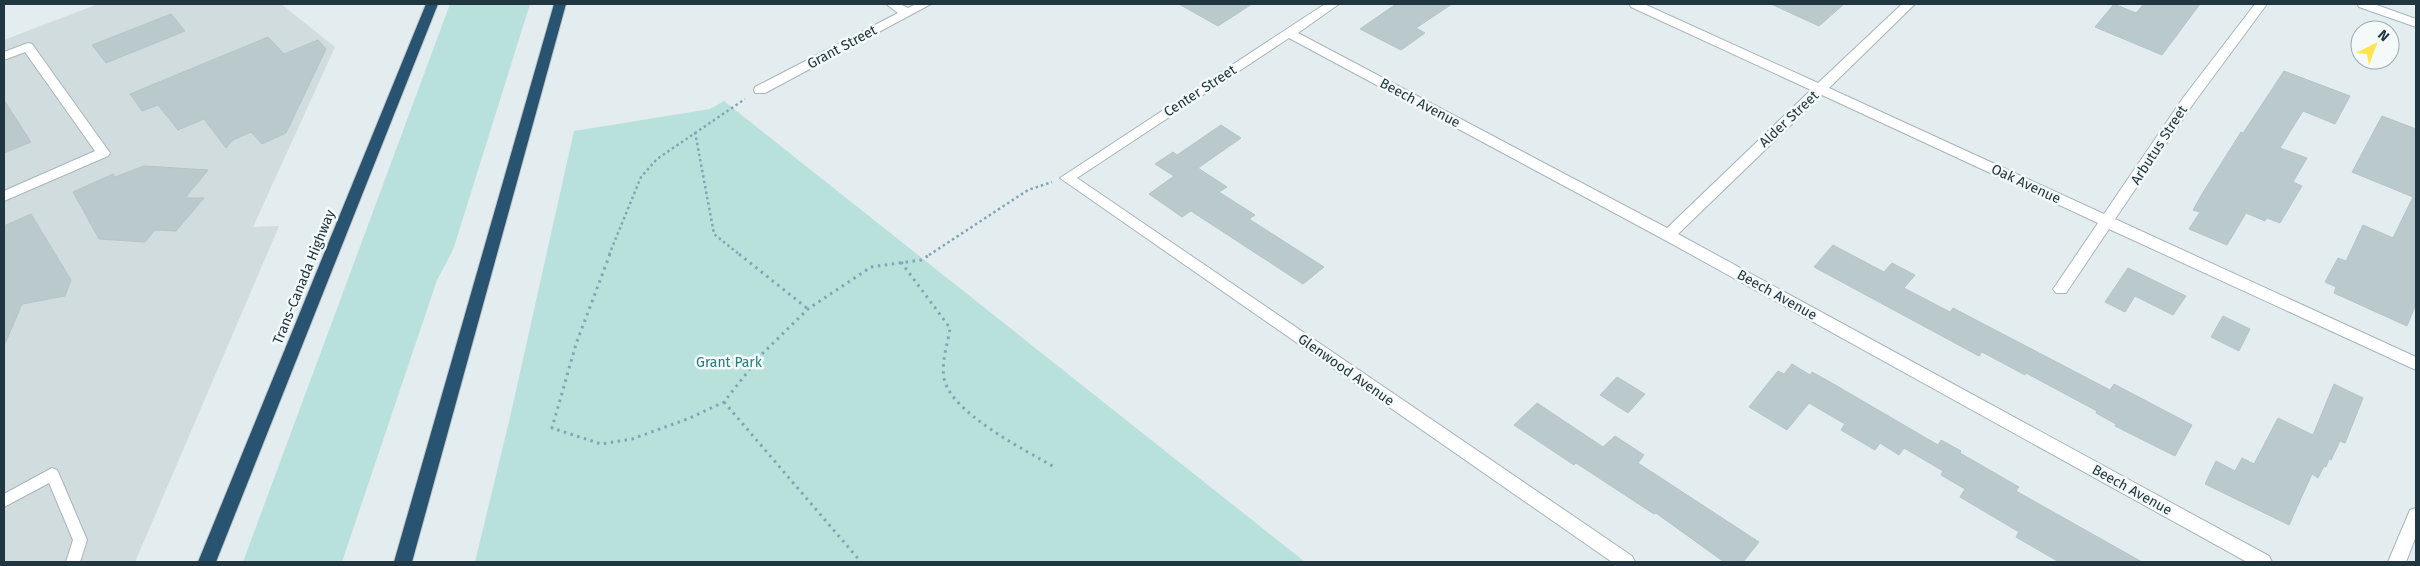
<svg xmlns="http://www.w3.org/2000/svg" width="2420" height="566" font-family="'Fira Sans',sans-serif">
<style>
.built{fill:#d0dcde}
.green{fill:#b9e1dc}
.building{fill:#bac9cc;stroke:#b4c5c9}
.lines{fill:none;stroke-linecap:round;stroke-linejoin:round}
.lane-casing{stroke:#a8b5ba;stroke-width:2}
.street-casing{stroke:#a8b5ba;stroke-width:2}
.secondary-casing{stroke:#a3b7be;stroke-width:2}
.highway-casing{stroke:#c1c7ca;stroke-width:2}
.path-far1{stroke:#80a6b5;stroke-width:2.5;stroke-dasharray:2.5 3;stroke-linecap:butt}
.path{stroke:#80a6b5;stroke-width:3;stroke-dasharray:2.5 4.5;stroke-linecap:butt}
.lane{fill:#fff;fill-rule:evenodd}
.street{fill:#fff;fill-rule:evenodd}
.secondary{fill:#fff;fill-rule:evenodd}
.highway{fill:#295471;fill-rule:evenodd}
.labels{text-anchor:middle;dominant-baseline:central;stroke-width:5;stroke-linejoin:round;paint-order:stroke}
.street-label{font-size:14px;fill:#203641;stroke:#f4f9fa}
.park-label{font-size:14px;fill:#267d7c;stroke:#f4f9fa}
</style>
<rect width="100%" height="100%" fill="#e3ecee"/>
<polygon class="built" points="98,4 281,4 335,47 253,227 279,226 135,562 4,562 4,40"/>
<g class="green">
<polygon points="450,4 530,4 453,250 437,280 342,562 243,562"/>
<polygon points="724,101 1305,562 475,562 511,413 574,131 710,109"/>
</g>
<g class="building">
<polygon points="1179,4 1252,4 1218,26"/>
<polygon points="1396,4 1452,4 1416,28 1425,33 1401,50 1360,29"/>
<polygon points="1771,4 1844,4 1819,26"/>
<polygon points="2114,4 2136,13 2144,4 2200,4 2162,55 2095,27"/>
<polygon points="171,14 185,31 106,63 92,45"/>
<polygon points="268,37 284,54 318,40 326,49 286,133 262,144 251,132 233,140 226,148 204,119 178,130 158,105 142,111 130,94"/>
<polygon points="2284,71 2350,96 2335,124 2303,111 2280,148 2307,158 2293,182 2302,186 2280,223 2267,218 2265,221 2246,213 2227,245 2189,229 2200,212 2193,210 2202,194 2241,132 2243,133"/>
<polygon points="4,100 31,142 4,153"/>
<polygon points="2382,116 2416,129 2416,304 2407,326 2334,293 2336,287 2325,282 2338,258 2346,261 2363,225 2393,238 2413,197 2352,172"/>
<polygon points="1221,125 1241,138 1198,168 1227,187 1219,192 1255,215 1249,219 1324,267 1303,284 1191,211 1182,217 1149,194 1174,176 1155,164 1173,152 1177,155"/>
<polygon points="144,166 208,170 185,198 204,198 176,231 155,230 145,242 99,239 73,192 113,174 115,177"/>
<polygon points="31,214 71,280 65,296 22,304 4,346 4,226"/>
<polygon points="1833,245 1884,272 1892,263 1915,275 1904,288 1950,312 1953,308 2110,390 2114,384 2192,425 2175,456 2115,426 2116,424 2096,413 2097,411 2026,373 2025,375 1982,352 1979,356 1814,267"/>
<polygon points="2128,268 2186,296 2173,315 2135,296 2125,312 2105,302"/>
<polygon points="2223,316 2250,329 2239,351 2211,337"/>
<polygon points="1792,364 1810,375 1812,372 1837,386 1938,445 1941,440 1961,451 1960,453 2019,487 2016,491 2142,562 2059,562 2016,537 2019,532 1960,497 1965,489 1941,475 1943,471 1904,448 1899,455 1880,443 1875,450 1841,430 1845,424 1809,403 1787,430 1749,407 1778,371 1784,374"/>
<polygon points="1617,377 1645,394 1628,413 1600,395"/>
<polygon points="2334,384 2363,398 2345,443 2340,441 2331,460 2329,459 2326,467 2324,466 2318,478 2312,474 2289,525 2205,484 2216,461 2235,471 2242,458 2254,464 2278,418 2313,435"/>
<polygon points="1537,403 1603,447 1615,436 1644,455 1638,463 1759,542 1743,562 1724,562 1656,513 1654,514 1576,463 1574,465 1514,425"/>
</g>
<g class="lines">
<defs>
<polygon id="lane" points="52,468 57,470 59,474 87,540 80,562 66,562 73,540 49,483 4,507 4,494"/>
<g id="street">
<polygon points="886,4 900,4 908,8 916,4 931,4 765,93 755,93 754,90 755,87 898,13"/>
<polygon points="1325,4 1339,4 1298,33 1667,228 1811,90 1631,7 1629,4 1644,4 1818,83 1902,4 1915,4 1829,88 2104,214 2183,98 2255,4 2267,4 2193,104 2115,219 2416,357 2416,370 2109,229 2066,293 2056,293 2053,289 2056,285 2098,223 1822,95 1678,234 2269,556 2272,562 2247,562 1663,239 1289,38 1077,178 1632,556 1635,562 1612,562 1060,178"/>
<polygon points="28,43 32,44 110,153 108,156 4,201 4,191 95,151 25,52 4,60 4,52"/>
<polygon points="2416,508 2416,536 2406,562 2388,562 2410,510"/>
</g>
<polygon id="secondary" points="2357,4 2374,4 2416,19 2416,27 2359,7"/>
<g id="highway">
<polygon points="426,4 438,4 216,562 198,562"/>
<polygon points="554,4 566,4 412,562 394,562"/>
</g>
</defs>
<use href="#lane" class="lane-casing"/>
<use href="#street" class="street-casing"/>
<use href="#secondary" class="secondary-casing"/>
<use href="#highway" class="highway-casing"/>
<g class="path-far1">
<polyline points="695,132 714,234 740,255"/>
<polyline points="609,255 641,177 657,159 745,99"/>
<polyline points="929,255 1028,190 1052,182"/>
</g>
<g class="path">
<polyline points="610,254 576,344 552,428 601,444 632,439 690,418 724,402 760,356 808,309 871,267 921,260 931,254"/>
<polyline points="739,254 808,309"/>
<path d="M901,262L950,328C948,343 941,362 944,378C950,413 1027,451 1056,468"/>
<polyline points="724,402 861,562"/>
</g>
<use href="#lane" class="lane"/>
<use href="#street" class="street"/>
<use href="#secondary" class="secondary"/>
<use href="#highway" class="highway"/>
</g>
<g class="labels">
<g class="street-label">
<text transform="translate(842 47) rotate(-28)">Grant Street</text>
<text transform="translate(1200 91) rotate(-33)">Center Street</text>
<text transform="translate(1420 103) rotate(28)">Beech Avenue</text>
<text transform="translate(1789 119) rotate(-43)">Alder Street</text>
<text transform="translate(2159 145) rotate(-57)">Arbutus Street</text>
<text transform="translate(2026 184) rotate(25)">Oak Avenue</text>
<text transform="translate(304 277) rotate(-68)">Trans-Canada Highway</text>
<text transform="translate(1777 295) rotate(29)">Beech Avenue</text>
<text transform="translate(1346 370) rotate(35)">Glenwood Avenue</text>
<text transform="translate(2132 490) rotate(29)">Beech Avenue</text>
</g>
<g class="park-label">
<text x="729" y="362">Grant Park</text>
</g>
</g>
<rect width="2420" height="566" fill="none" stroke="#203641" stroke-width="10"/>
<g transform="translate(2375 45) rotate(42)"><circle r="24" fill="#f4f9fa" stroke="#9fabb0"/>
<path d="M0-4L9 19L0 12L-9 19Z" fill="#ffe450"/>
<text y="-8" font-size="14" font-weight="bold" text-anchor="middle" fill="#203641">N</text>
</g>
</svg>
